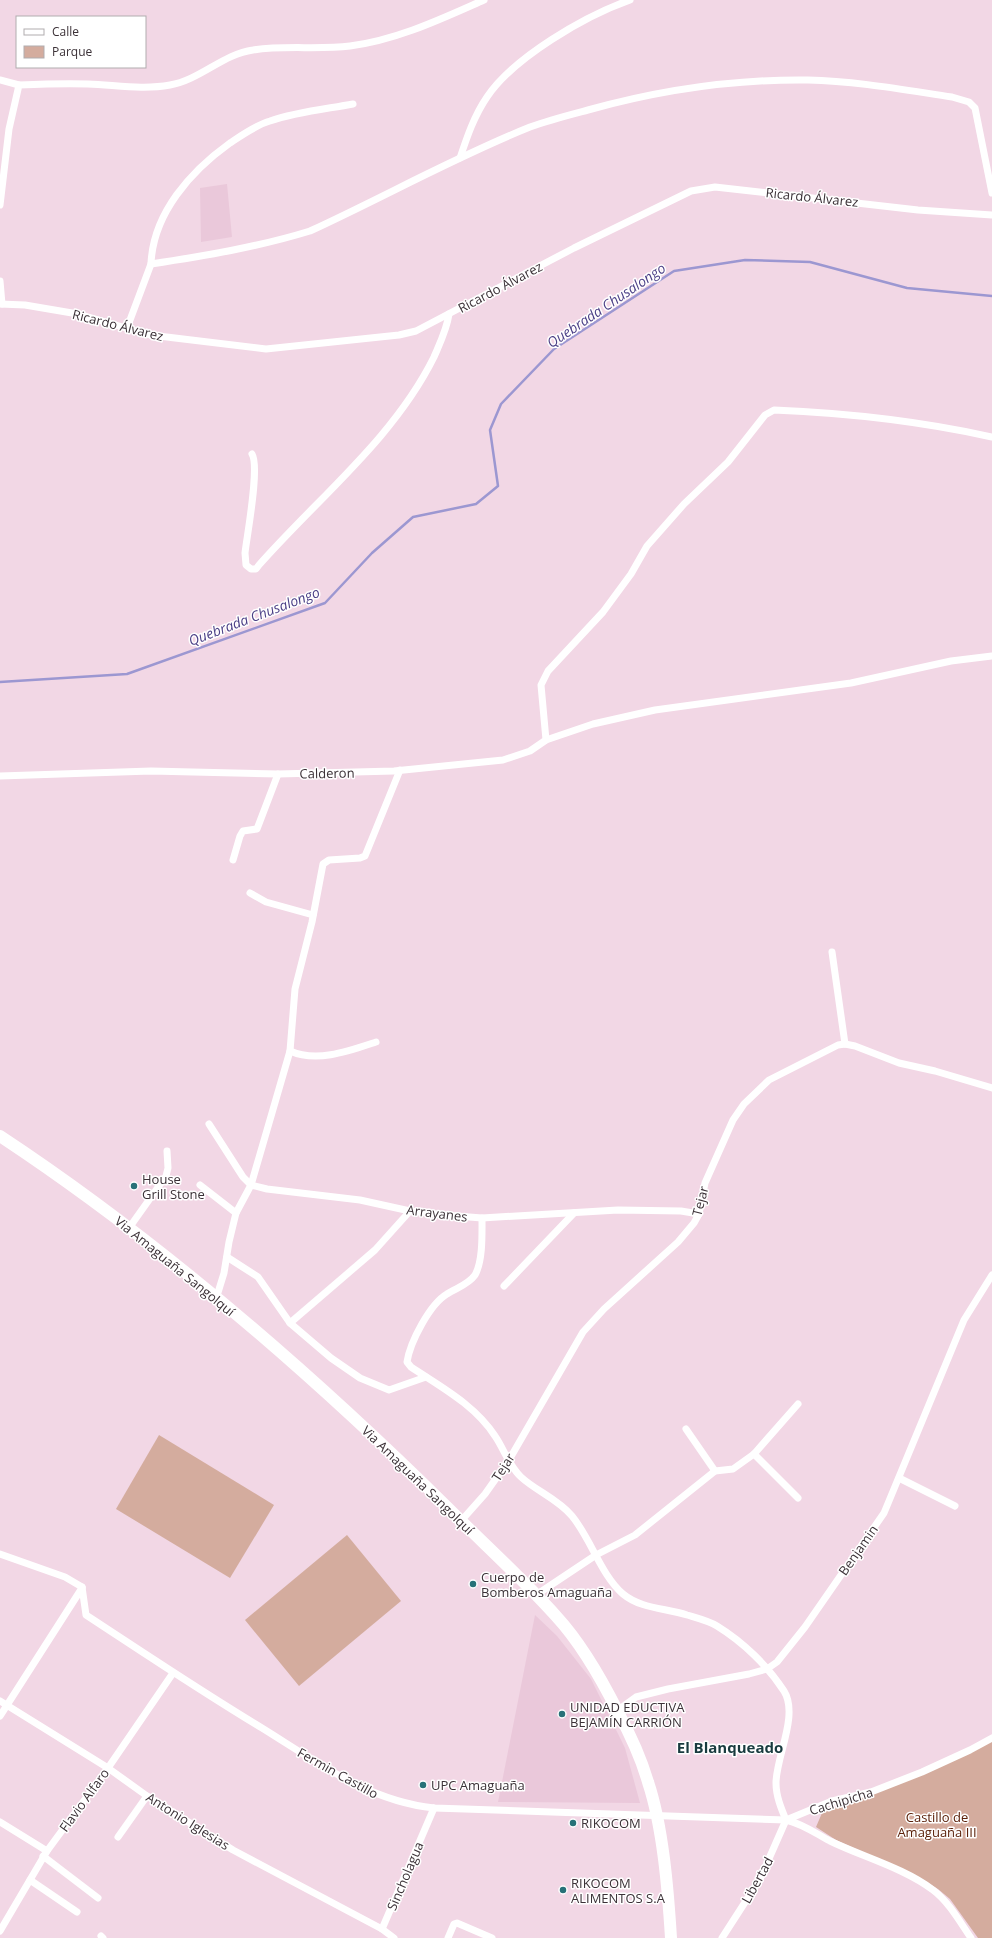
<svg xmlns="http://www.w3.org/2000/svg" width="992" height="1938" font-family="'Open Sans',sans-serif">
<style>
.built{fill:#eac8da}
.green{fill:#d4ac9e}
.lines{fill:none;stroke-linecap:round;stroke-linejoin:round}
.stream{stroke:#9c97d1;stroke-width:2.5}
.street{stroke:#fff;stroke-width:7}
.highway{stroke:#fff;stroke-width:12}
.poi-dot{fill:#277178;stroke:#fff;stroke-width:1.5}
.labels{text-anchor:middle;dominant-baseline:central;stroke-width:3;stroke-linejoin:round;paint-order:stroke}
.street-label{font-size:13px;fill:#3b3137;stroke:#fff}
.poi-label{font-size:13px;fill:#3b3137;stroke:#fff;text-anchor:start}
.park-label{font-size:13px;fill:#5b210a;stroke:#fff}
.water-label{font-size:14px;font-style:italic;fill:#4b3f86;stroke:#fff}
.quarter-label{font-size:15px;font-weight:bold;fill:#193b3f;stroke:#fff}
</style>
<rect width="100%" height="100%" fill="#f2d7e5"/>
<g class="built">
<polygon points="227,184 232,237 201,242 200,188"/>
<polygon points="535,1615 557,1636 591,1679 625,1748 640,1803 498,1802"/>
</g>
<g class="green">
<polygon points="159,1435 274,1505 230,1578 116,1509"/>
<polygon points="347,1535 401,1601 299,1686 245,1620"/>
<polygon points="992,1739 992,1938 978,1938 950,1899 938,1889 920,1878 836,1840 816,1827 822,1813 877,1792"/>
</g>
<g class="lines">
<polyline class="stream" points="0,682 127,674 325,603 372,553 413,517 476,504 498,486 490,430 501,404 554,349 674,271 745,260 810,262 907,288 992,296"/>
<g class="street">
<polyline points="0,80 19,85"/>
<path d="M460,158C467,137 474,116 487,97C514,57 585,16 630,0"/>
<path d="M0,205L9,129L19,85C42,84 65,83 88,84C116,85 143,90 170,85C200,80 223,54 253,50C285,45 318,50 350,46C397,40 441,19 484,0"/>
<path d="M151,264C204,256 258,247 310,231C384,197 455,157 530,127C549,120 569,115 588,110C660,90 733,79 808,80C856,81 905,90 952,97L969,102L975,108L992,193"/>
<polyline points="0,281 2,304"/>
<polyline points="0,304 25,305 78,314 150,335 266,349 399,335 416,331 574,248 691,191 715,187 918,210 992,215"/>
<path d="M127,328L151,264C153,213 191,171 230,143C242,135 256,125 270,121C296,112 326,109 353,104"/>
<path d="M252,454C260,467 247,535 245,553L246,565L251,569H256L259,565C318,498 394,438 434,357C440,343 447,329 449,314"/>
<polyline points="546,740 593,724 655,710 851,683 951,661 992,656"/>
<path d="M0,776L151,771L278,774L394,771L503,760L530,751L546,740L541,685L548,671L603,612L631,574L647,546L684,504L728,462L765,415L774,410C847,413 920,421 992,437"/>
<polyline points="233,860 240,836 243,831 257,829 278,774"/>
<polyline points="250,893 266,902 313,915"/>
<polyline points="832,952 845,1044"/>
<path d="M290,1051C317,1063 349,1051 376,1042"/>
<polyline points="209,1124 243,1177 251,1185 267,1189 360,1200 410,1211 444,1215 482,1218 618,1210 681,1211 699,1214"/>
<polyline points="200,1185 236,1213"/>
<path d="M482,1218C482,1234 483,1261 475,1275C468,1285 456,1288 447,1294C430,1304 410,1342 407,1362L411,1367C441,1387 475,1405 495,1436C504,1449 509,1466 521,1477C536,1491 558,1499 572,1516C591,1539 601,1575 623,1594C641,1609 666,1608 687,1615C697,1618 709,1621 717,1626C743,1642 768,1666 784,1691C799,1715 776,1757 776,1783C776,1796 781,1808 786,1820C803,1824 815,1833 830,1841C863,1857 904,1868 933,1890C949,1902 960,1922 971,1938"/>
<polyline points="129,1228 166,1176 168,1168 167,1151"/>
<polyline points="227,1257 258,1277 290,1323 331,1358 360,1378 389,1390 426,1377"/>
<polyline points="504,1286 574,1213"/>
<polyline points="216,1299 224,1273 229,1242 236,1213 251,1185 290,1051 295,989 312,922 323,864 329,860 360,858 365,856 400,770"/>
<polyline points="290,1323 375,1250 410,1211"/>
<polyline points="686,1429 715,1471"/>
<polyline points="754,1454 798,1498"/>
<polyline points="899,1478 955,1506"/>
<polyline points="461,1521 485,1494 509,1460 583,1332 604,1309 678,1242 694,1223 699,1214 705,1183 733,1120 744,1104 769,1080 838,1045 845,1044 855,1046 899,1063 935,1071 992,1088"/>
<polyline points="0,1554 65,1577 82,1587"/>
<path d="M82,1587L86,1615C144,1653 202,1692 262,1728C317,1762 368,1801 434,1808L786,1820L832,1801L871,1792L922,1772L970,1750L992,1738"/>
<polyline points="536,1595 596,1555 635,1535 715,1471 733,1469 754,1454 798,1404"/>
<polyline points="0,1701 108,1768 147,1796 233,1850 382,1929"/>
<polyline points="618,1710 636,1697 668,1689 749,1674 767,1669 777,1662 805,1627 884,1513 964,1320 992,1275"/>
<polyline points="0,1716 82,1588"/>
<polyline points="0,1822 47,1851"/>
<polyline points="118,1837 147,1796"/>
<polyline points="43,1856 98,1898"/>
<polyline points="30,1880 77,1912"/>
<polyline points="0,1931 47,1851 108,1768 173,1673"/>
<polyline points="101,1936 103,1938"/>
<polyline points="394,1938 382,1929 434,1808"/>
<polyline points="448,1938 454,1924 457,1923 492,1938"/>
<polyline points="722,1938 760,1879 786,1820"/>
</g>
<path class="highway" d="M0,1136C162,1243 310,1372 448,1508C484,1544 522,1578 556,1616C580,1642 602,1680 618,1712C630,1734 641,1758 648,1782C663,1827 668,1890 671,1938"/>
</g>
<g class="poi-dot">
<circle cx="134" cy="1186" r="4"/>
<circle cx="473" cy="1584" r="4"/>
<circle cx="562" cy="1714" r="4"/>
<circle cx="423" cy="1785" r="4"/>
<circle cx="573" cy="1823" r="4"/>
<circle cx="563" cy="1890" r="4"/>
</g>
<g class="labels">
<g class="street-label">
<text transform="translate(812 197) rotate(6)">Ricardo Álvarez</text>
<text transform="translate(500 287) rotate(-28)">Ricardo Álvarez</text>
<text transform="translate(118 325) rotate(14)">Ricardo Álvarez</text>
<text transform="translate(327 773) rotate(-1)">Calderon</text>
<text transform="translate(700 1201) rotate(-75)">Tejar</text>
<text transform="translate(437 1213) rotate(7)">Arrayanes</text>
<text transform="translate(175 1266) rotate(39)">Via Amaguaña Sangolquí</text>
<text transform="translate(503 1467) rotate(-57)">Tejar</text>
<text transform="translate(418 1480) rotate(44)">Via Amaguaña Sangolquí</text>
<text transform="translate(858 1550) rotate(-55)">Benjamin</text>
<text transform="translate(338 1773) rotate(29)">Fermin Castillo</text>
<text transform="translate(84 1800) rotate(-54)">Flavio Alfaro</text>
<text transform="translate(841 1801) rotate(-17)">Cachipicha</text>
<text transform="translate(188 1821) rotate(32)">Antonio Iglesias</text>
<text transform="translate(405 1876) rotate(-67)">Sincholagua</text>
<text transform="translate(757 1880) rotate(-61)">Libertad</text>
</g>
<g class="poi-label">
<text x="142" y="1179">House<tspan x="142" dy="15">Grill Stone</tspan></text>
<text x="481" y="1577">Cuerpo de<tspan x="481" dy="15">Bomberos Amaguaña</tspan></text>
<text x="570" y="1707">UNIDAD EDUCTIVA<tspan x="570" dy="15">BEJAMÍN CARRIÓN</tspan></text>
<text x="431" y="1785">UPC Amaguaña</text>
<text x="581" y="1823">RIKOCOM</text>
<text x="571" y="1883">RIKOCOM<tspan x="571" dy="15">ALIMENTOS S.A</tspan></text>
</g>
<g class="park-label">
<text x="937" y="1817">Castillo de<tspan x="937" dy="15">Amaguaña III</tspan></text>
</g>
<g class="water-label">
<text transform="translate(606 305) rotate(-34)">Quebrada Chusalongo</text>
<text transform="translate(254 616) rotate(-21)">Quebrada Chusalongo</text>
</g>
<g class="quarter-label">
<text x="730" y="1747">El Blanqueado</text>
</g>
</g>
<rect x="16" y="16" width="130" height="52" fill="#ffffff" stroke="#b1adaf"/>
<rect x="24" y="29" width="20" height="6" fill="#ffffff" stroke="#b1adaf"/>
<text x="52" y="36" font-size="12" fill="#3b3137">Calle</text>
<rect x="24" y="46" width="20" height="12" fill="#d4ac9e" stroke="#b1adaf"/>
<text x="52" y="56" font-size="12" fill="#3b3137">Parque</text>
</svg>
